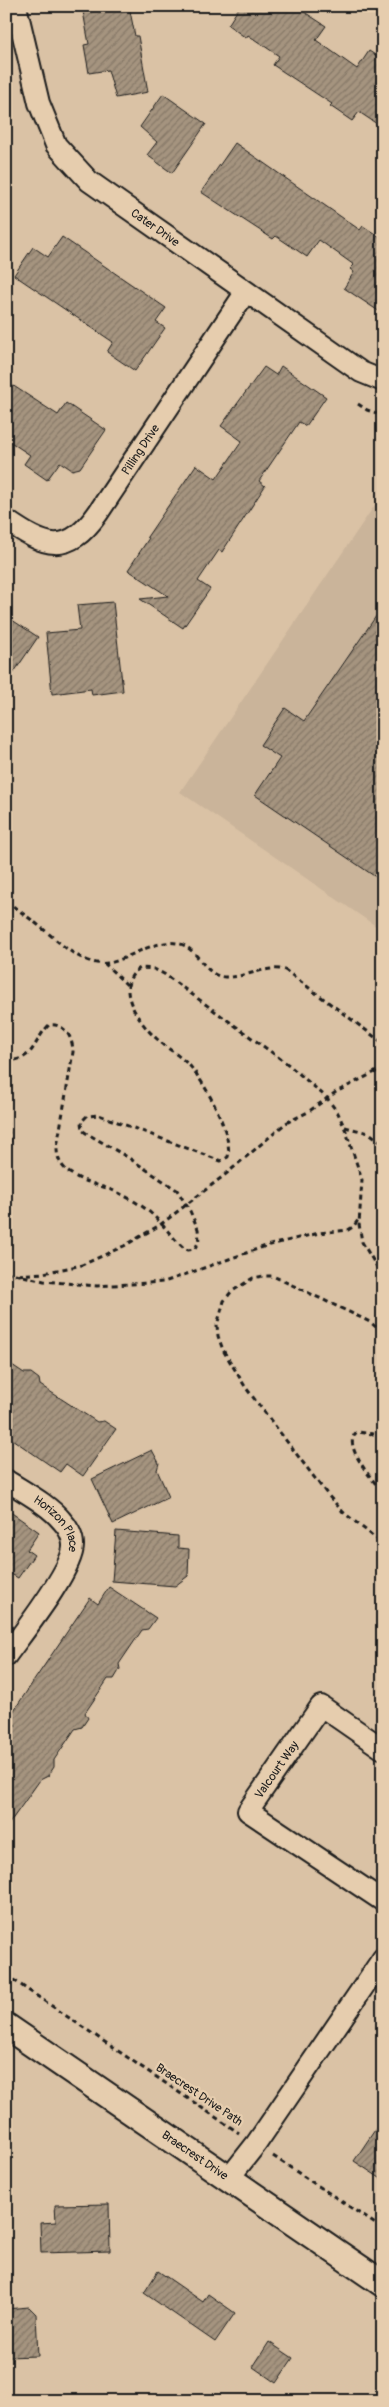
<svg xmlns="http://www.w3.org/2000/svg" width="389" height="2407" font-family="Pangolin,sans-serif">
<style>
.built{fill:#cab49a}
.building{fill:url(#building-hatch);stroke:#1c1c1c}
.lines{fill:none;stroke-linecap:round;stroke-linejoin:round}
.minor-casing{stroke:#1c1c1c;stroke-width:24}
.tertiary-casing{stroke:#1c1c1c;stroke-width:29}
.path{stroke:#1c1c1c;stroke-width:3;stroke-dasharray:5 4;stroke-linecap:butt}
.minor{stroke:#e6cdae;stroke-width:20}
.tertiary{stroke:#e6cdae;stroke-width:25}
.labels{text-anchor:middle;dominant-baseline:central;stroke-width:4.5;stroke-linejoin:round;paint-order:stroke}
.street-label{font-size:12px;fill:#1c1c1c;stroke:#e6cdae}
</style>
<defs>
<pattern id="building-hatch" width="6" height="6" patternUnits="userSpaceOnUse" patternTransform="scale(1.25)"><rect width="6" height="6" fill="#a5947f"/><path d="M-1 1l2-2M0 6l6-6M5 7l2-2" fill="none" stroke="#867867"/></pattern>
</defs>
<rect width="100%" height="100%" fill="#dac2a5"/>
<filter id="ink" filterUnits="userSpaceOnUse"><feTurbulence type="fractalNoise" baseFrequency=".02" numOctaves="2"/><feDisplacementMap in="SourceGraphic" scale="10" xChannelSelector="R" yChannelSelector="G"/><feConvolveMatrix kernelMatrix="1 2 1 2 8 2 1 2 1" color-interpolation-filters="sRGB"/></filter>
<g filter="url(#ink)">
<polygon class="built" points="383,493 383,931 180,792"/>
<g class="building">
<polygon points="82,6 129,6 135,36 138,36 148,92 116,98 108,70 89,73 84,45 89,44"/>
<polygon points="240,6 295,6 326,26 316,40 357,69 369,51 383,60 383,128 359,112 352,121 330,106 332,104 273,65 279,56 248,35 246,38 228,25"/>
<polygon points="163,94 206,124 172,173 147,155 157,142 140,127"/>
<polygon points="235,143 360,230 363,226 383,239 383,314 344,288 354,272 350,269 354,265 319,240 307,257 276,236 273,239 201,192"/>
<polygon points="62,237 166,308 156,322 165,328 135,371 107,352 113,342 14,275 33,247 48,257"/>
<polygon points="281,366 326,397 306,426 299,422 259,481 265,486 222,552 219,550 198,581 210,589 183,628 140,599 168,596 128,570 149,538 147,537 196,465 216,479 242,441 221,426 264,367 276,375"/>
<polygon points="6,381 58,415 66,403 106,430 80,468 72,470 60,462 47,480 24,464 30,455 6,439"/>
<polygon points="113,602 123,691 92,695 91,689 52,694 46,633 80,630 77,605"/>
<polygon points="383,606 383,882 255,795 280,758 260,745 285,708 304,721"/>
<polygon points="6,616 38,637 6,684"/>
<polygon points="6,1361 24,1373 31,1373 39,1379 40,1385 97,1422 104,1421 116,1429 83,1476 66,1464 60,1472 6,1435"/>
<polygon points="152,1450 159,1463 157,1470 169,1497 113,1524 92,1479"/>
<polygon points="6,1509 39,1532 27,1550 34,1555 18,1578 11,1574 6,1580"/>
<polygon points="116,1531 178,1536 178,1548 189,1549 188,1576 175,1586 112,1581"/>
<polygon points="109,1587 156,1618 148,1629 142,1630 119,1664 120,1669 114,1679 108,1679 85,1713 88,1718 82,1727 75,1729 54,1760 54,1767 48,1776 40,1780 6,1828 6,1739 16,1725 8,1719 90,1598 98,1604"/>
<polygon points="383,2118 383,2180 354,2161"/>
<polygon points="109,2204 110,2251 41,2253 40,2223 56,2222 55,2205"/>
<polygon points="158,2271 203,2302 208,2294 235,2313 215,2342 144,2293"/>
<polygon points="29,2307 36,2314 38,2356 6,2357 6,2309"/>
<polygon points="269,2342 293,2358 276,2383 253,2367"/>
</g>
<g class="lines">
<defs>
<g id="minor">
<path id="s1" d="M6,8L16,6L39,103L56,145L89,181L361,372L383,381"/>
<path id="s2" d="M6,520C45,547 67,557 98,513L245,293"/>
<path id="s3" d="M6,1480C24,1492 48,1504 62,1521C68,1527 73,1537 73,1545C74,1569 21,1635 6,1656"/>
<polyline points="383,1749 321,1706 248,1811 383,1901"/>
<polyline points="230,2177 256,2144 383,1958"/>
</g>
<g id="tertiary">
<path id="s4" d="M6,2026L383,2284"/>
</g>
</defs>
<use href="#minor" class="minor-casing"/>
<use href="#tertiary" class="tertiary-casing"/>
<g class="path">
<polyline points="358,404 367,410 383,415"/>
<path d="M6,901C18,910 31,919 43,929C64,946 89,973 119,960C137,953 158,940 177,943C199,947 203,976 225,977C246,978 265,965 285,970L383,1043"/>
<polyline points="104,963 127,985"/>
<path d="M6,1061C36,1060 32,1042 49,1025C65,1023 73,1038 73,1052L57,1147C56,1176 87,1181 109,1189C120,1193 133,1200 143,1207C159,1218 170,1236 184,1248L188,1250L195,1249L199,1241L198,1229L190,1211L177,1190L129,1158L86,1133L82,1130L81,1122L87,1116L99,1115L221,1161L228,1157C233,1134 205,1083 190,1066C180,1056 168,1049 157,1039C139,1023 112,986 140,968L154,969L164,974L289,1065L327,1098L338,1113L346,1131L362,1180L359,1224L362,1242L383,1277"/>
<polyline points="6,1120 11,1144 6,1155"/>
<polyline points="345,1127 369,1133 383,1143"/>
<polyline points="6,1272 44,1281 97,1286 164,1282 266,1246 319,1233 348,1230 353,1227 359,1219"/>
<polyline points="18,1275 43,1273 82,1265 124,1246 160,1225 226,1174 286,1123 308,1112 336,1092 383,1068"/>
<polyline points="383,1333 370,1322 273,1276 263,1276 253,1278 231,1292 224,1301 217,1325 218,1336 223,1350 246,1388 327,1494 343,1512 383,1544"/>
<path d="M383,1435L357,1432C340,1444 374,1481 383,1493"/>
<polyline points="6,1975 239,2133"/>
<polyline points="273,2156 383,2229"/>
</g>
<use href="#minor" class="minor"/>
<use href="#tertiary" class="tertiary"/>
</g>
</g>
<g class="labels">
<g class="street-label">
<text stroke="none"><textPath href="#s1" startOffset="285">Cater Drive</textPath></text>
<text stroke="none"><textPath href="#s2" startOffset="186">Pilling Drive</textPath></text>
<text stroke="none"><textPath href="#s3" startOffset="69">Horizon Place</textPath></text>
<text transform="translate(277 1770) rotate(-55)">Valcourt Way</text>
<text transform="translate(199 2095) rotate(34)">Braecrest Drive Path</text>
<text stroke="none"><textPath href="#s4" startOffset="229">Braecrest Drive</textPath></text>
</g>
</g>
<rect width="389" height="2407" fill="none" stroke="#e6cdae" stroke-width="25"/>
<rect x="12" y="12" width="364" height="2382" fill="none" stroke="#1c1c1c" stroke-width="2" filter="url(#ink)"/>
</svg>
